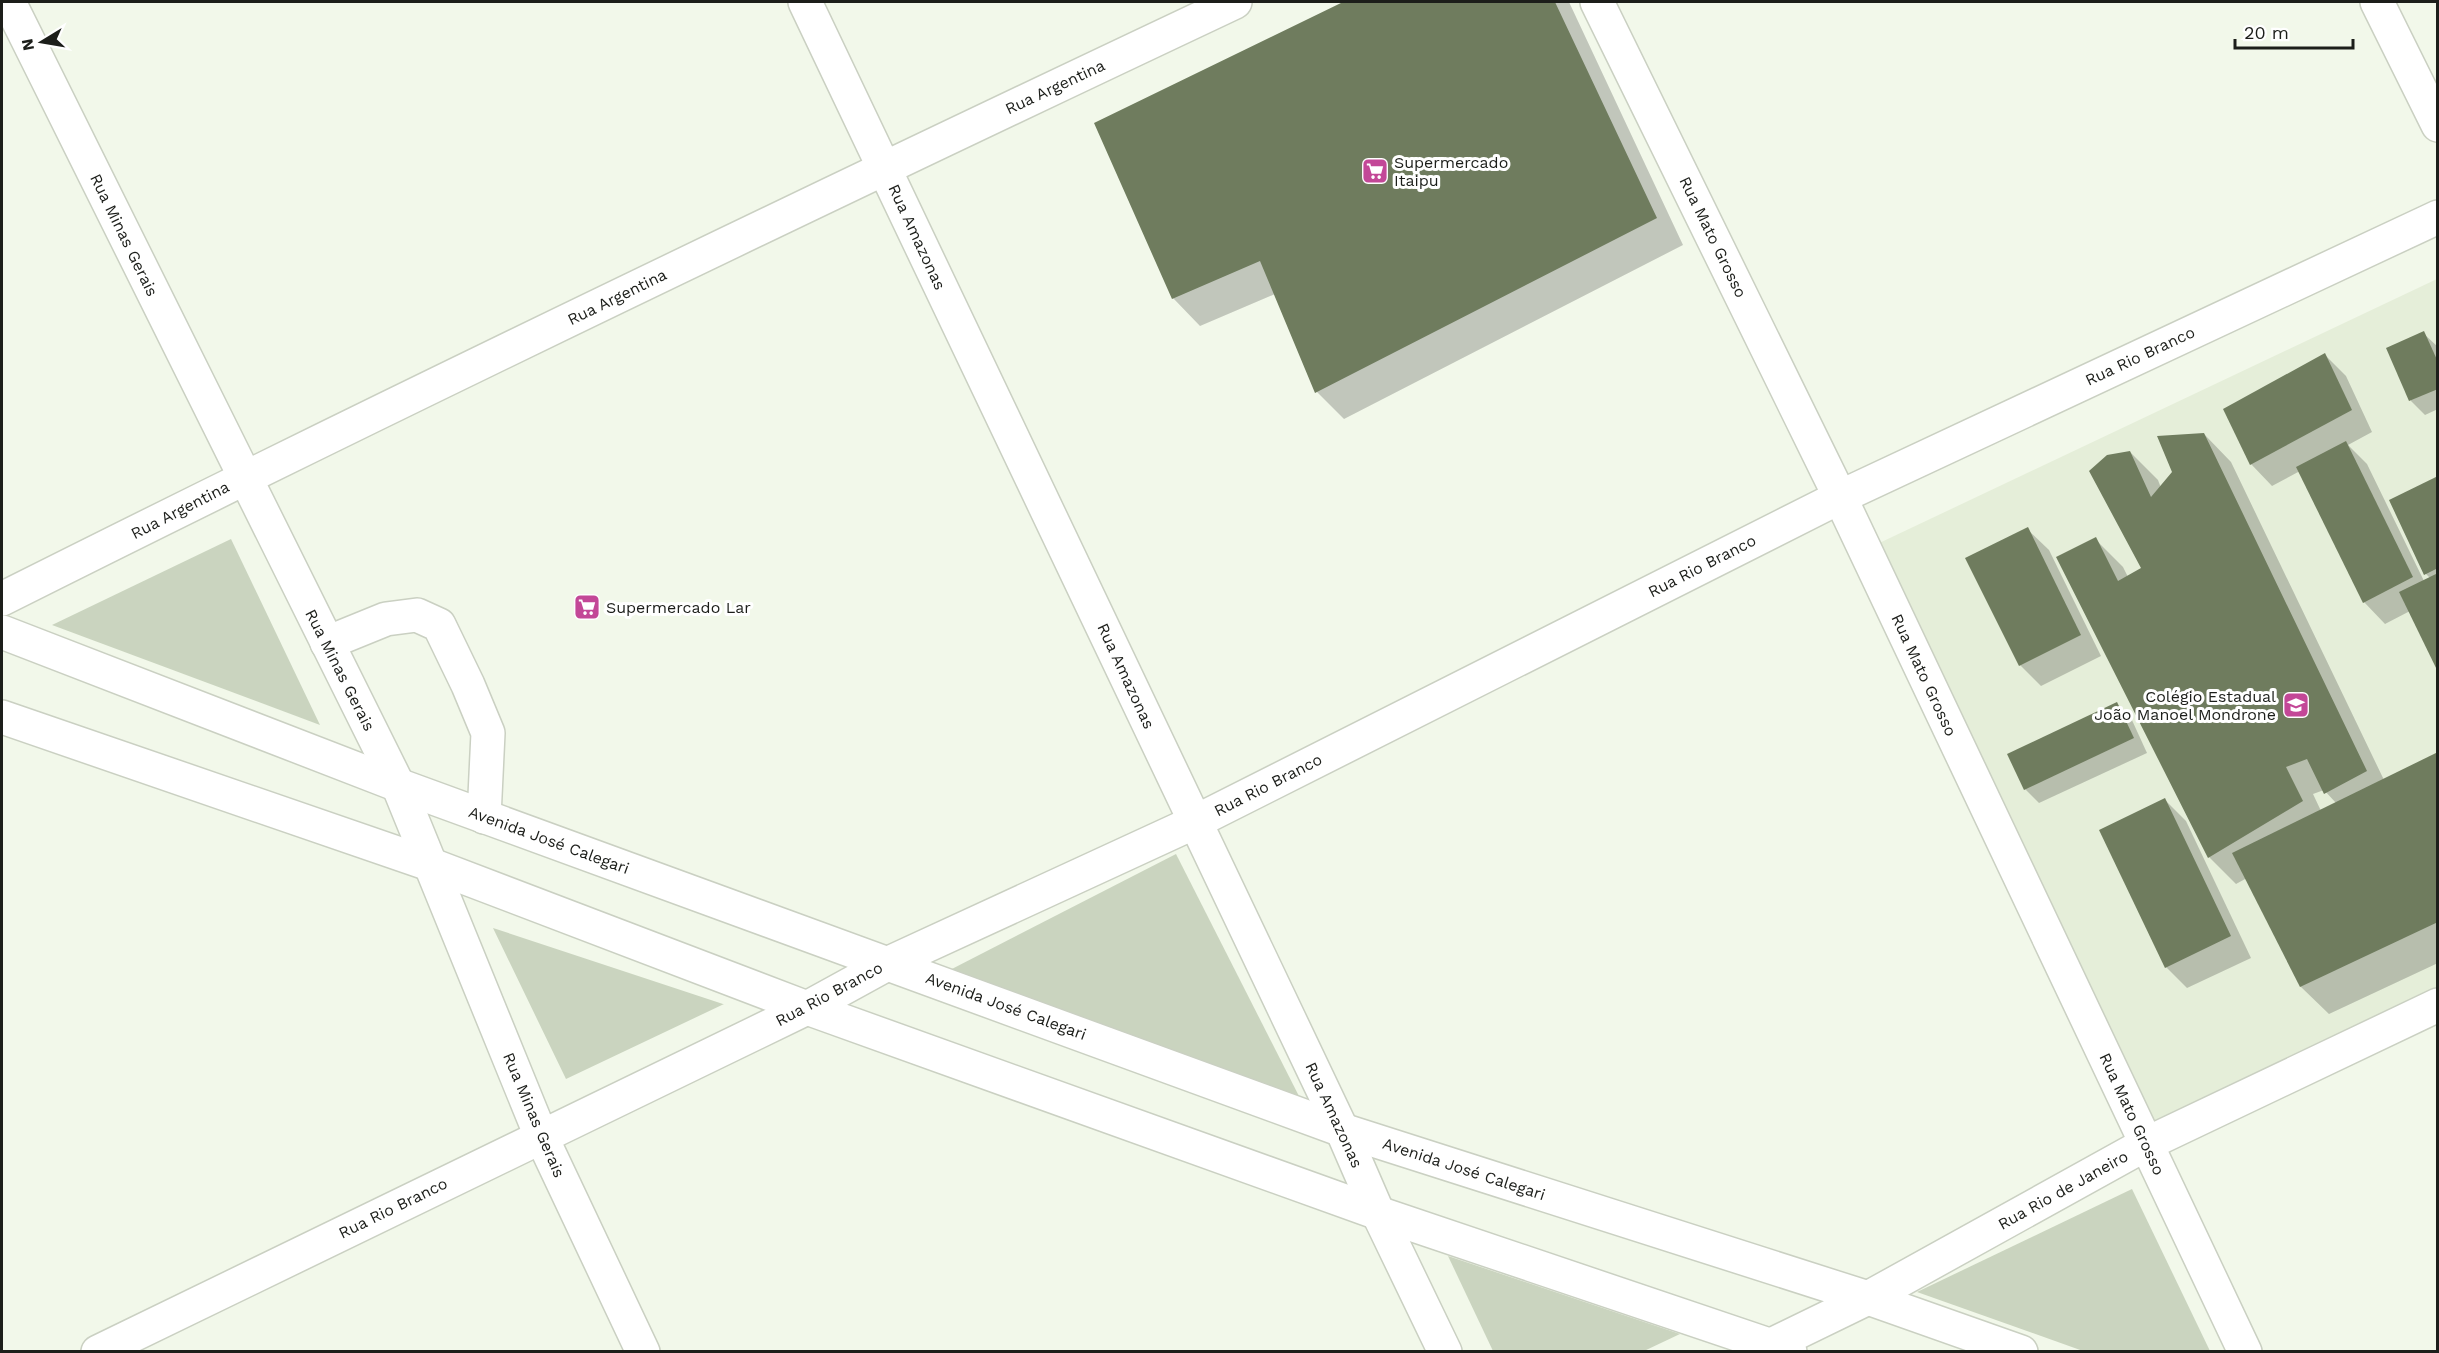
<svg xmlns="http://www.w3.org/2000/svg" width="2439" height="1353" font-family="'Work Sans',sans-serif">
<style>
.built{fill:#e5eed9}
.green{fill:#cad4bf}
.shadow{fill:#0003;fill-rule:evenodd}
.building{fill:#6f7c5e}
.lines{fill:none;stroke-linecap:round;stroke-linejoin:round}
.minor-casing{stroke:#cad0c2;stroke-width:36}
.minor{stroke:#fff;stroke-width:33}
.labels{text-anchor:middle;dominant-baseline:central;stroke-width:6;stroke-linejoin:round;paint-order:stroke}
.street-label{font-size:16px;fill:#1c1e1a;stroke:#fff}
.poi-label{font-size:16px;fill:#1c1e1a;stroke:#fff;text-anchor:start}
</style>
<rect width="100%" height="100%" fill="#f2f8ea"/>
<polygon class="built" points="2437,279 2437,994 2148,1131 1873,546"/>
<g class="green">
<polygon points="231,539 320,725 52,625"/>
<polygon points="1176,854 1304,1106 946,972"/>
<polygon points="493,928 723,1004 724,1004 566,1079"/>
<polygon points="2132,1189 2210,1351 2083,1351 1917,1292"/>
<polygon points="1448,1256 1680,1334 1644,1351 1493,1351"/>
</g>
<g class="shadow">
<polygon points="1346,2 1569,2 1683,245 1344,419 1317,392 1275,294 1200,326 1173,298 1096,124"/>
<polygon points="2423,333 2438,347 2438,409 2425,415 2411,401 2388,349"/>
<polygon points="2325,355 2346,376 2372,432 2348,445 2367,464 2424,581 2430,578 2426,574 2438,478 2438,669 2410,611 2385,624 2364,602 2300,471 2272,486 2251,464 2225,410"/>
<path d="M2204,434L2231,462L2384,780L2438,753V963L2329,1014L2301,987L2247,878L2236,884L2209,857L2095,539L2123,567L2128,577L2143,569L2130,452L2158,480L2161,488ZM2324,790L2336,803L2321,811L2313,794Z"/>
<polygon points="2027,529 2049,550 2101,656 2041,686 2020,665"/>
<polygon points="2117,704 2131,718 2147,753 2039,803 2025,789"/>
<polygon points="2165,800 2186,821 2251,958 2187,988 2166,967"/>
</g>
<g class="building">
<polygon points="1343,2 1555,2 1657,218 1315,393 1260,261 1172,299 1094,123"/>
<polygon points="2424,331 2438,362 2438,389 2409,401 2386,348"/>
<polygon points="2325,353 2352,410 2250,465 2223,409"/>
<polygon points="2204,433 2367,771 2324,794 2307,759 2286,767 2303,801 2208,858 2056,557 2096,537 2118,581 2141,568 2089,471 2107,455 2130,451 2151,497 2172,472 2157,436"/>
<polygon points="2346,441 2413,577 2363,603 2296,467"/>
<polygon points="2438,476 2438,568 2424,575 2389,500"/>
<polygon points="2028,527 2081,635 2019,666 1965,558"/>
<polygon points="2438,573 2438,672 2399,592"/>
<polygon points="2117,702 2134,738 2024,790 2007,754"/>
<polygon points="2438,752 2438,922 2300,987 2232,853"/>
<polygon points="2165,798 2231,936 2165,968 2099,830"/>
</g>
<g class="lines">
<defs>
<g id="minor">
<polyline points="9,2 398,785 541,1136 643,1352"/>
<polyline points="805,2 1342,1130 1378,1213 1445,1352"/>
<polyline points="1597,2 1840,497 2245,1352"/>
<polyline points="2377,2 2438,125"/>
<path d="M2,599C410,394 822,197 1235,2"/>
<polyline points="2,632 398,785 1342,1130 1868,1298 2021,1352"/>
<polyline points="327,643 386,619 417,615 439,625 468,685 488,733 484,817"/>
<polyline points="2,717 429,864 807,1008 1378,1213 1790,1352"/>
<polyline points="1759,1351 1868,1298 2146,1144 2438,1005"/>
<polyline points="98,1352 807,1008 889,963 1195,822 1840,497 2438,217"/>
</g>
</defs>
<use href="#minor" class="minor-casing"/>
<use href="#minor" class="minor"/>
</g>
<defs>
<symbol id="supermarket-square" viewBox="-11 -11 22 22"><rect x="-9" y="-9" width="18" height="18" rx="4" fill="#c34797" stroke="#fff"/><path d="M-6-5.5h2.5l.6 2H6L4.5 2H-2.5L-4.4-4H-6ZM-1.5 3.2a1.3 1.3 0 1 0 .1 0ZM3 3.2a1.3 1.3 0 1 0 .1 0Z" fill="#fff"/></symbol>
<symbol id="school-square" viewBox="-11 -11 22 22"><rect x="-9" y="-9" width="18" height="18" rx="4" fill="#c34797" stroke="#fff"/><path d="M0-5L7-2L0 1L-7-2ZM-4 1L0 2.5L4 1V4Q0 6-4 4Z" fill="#fff"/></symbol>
</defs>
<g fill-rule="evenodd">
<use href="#supermarket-square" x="1360" y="156" width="30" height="30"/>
<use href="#supermarket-square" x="572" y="592" width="30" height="30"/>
<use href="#school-square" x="2281" y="690" width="30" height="30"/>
</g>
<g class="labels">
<g class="street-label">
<text transform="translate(1055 87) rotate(-25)">Rua Argentina</text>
<text transform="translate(124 235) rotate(64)">Rua Minas Gerais</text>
<text transform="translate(917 237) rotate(65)">Rua Amazonas</text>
<text transform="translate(1713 237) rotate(64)">Rua Mato Grosso</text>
<text transform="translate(617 297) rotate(-26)">Rua Argentina</text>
<text transform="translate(2140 356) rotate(-25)">Rua Rio Branco</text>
<text transform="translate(180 510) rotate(-27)">Rua Argentina</text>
<text transform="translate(1702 566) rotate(-27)">Rua Rio Branco</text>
<text transform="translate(340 670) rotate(63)">Rua Minas Gerais</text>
<text transform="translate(1924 675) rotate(65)">Rua Mato Grosso</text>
<text transform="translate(1126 676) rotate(65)">Rua Amazonas</text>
<text transform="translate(1268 785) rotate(-27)">Rua Rio Branco</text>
<text transform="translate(549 840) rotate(20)">Avenida José Calegari</text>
<text transform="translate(829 994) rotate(-28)">Rua Rio Branco</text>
<text transform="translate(1006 1006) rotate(20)">Avenida José Calegari</text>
<text transform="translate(2132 1114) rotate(65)">Rua Mato Grosso</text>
<text transform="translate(534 1115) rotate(67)">Rua Minas Gerais</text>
<text transform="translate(1334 1115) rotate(65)">Rua Amazonas</text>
<text transform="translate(1464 1169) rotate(18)">Avenida José Calegari</text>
<text transform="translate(2063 1190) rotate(-29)">Rua Rio de Janeiro</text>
<text transform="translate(393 1208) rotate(-26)">Rua Rio Branco</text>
</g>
<g class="poi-label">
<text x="1394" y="162">Supermercado<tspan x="1394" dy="18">Itaipu</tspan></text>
<text x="606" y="607">Supermercado Lar</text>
<text x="2276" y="696" text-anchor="end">Colégio Estadual<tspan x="2276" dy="18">João Manoel Mondrone</tspan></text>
</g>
</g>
<rect width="2439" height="1353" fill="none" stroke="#1c1e1a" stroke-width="6"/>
<g transform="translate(42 42) rotate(259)" stroke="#ffffff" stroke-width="4.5" paint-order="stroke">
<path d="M0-4.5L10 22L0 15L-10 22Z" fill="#1c1e1a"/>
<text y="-9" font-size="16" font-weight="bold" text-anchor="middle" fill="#1c1e1a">N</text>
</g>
<path d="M2235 39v9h118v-9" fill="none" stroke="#1c1e1a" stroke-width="3"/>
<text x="2244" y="39" font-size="18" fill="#1c1e1a" stroke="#ffffff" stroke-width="4.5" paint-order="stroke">20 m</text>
</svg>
